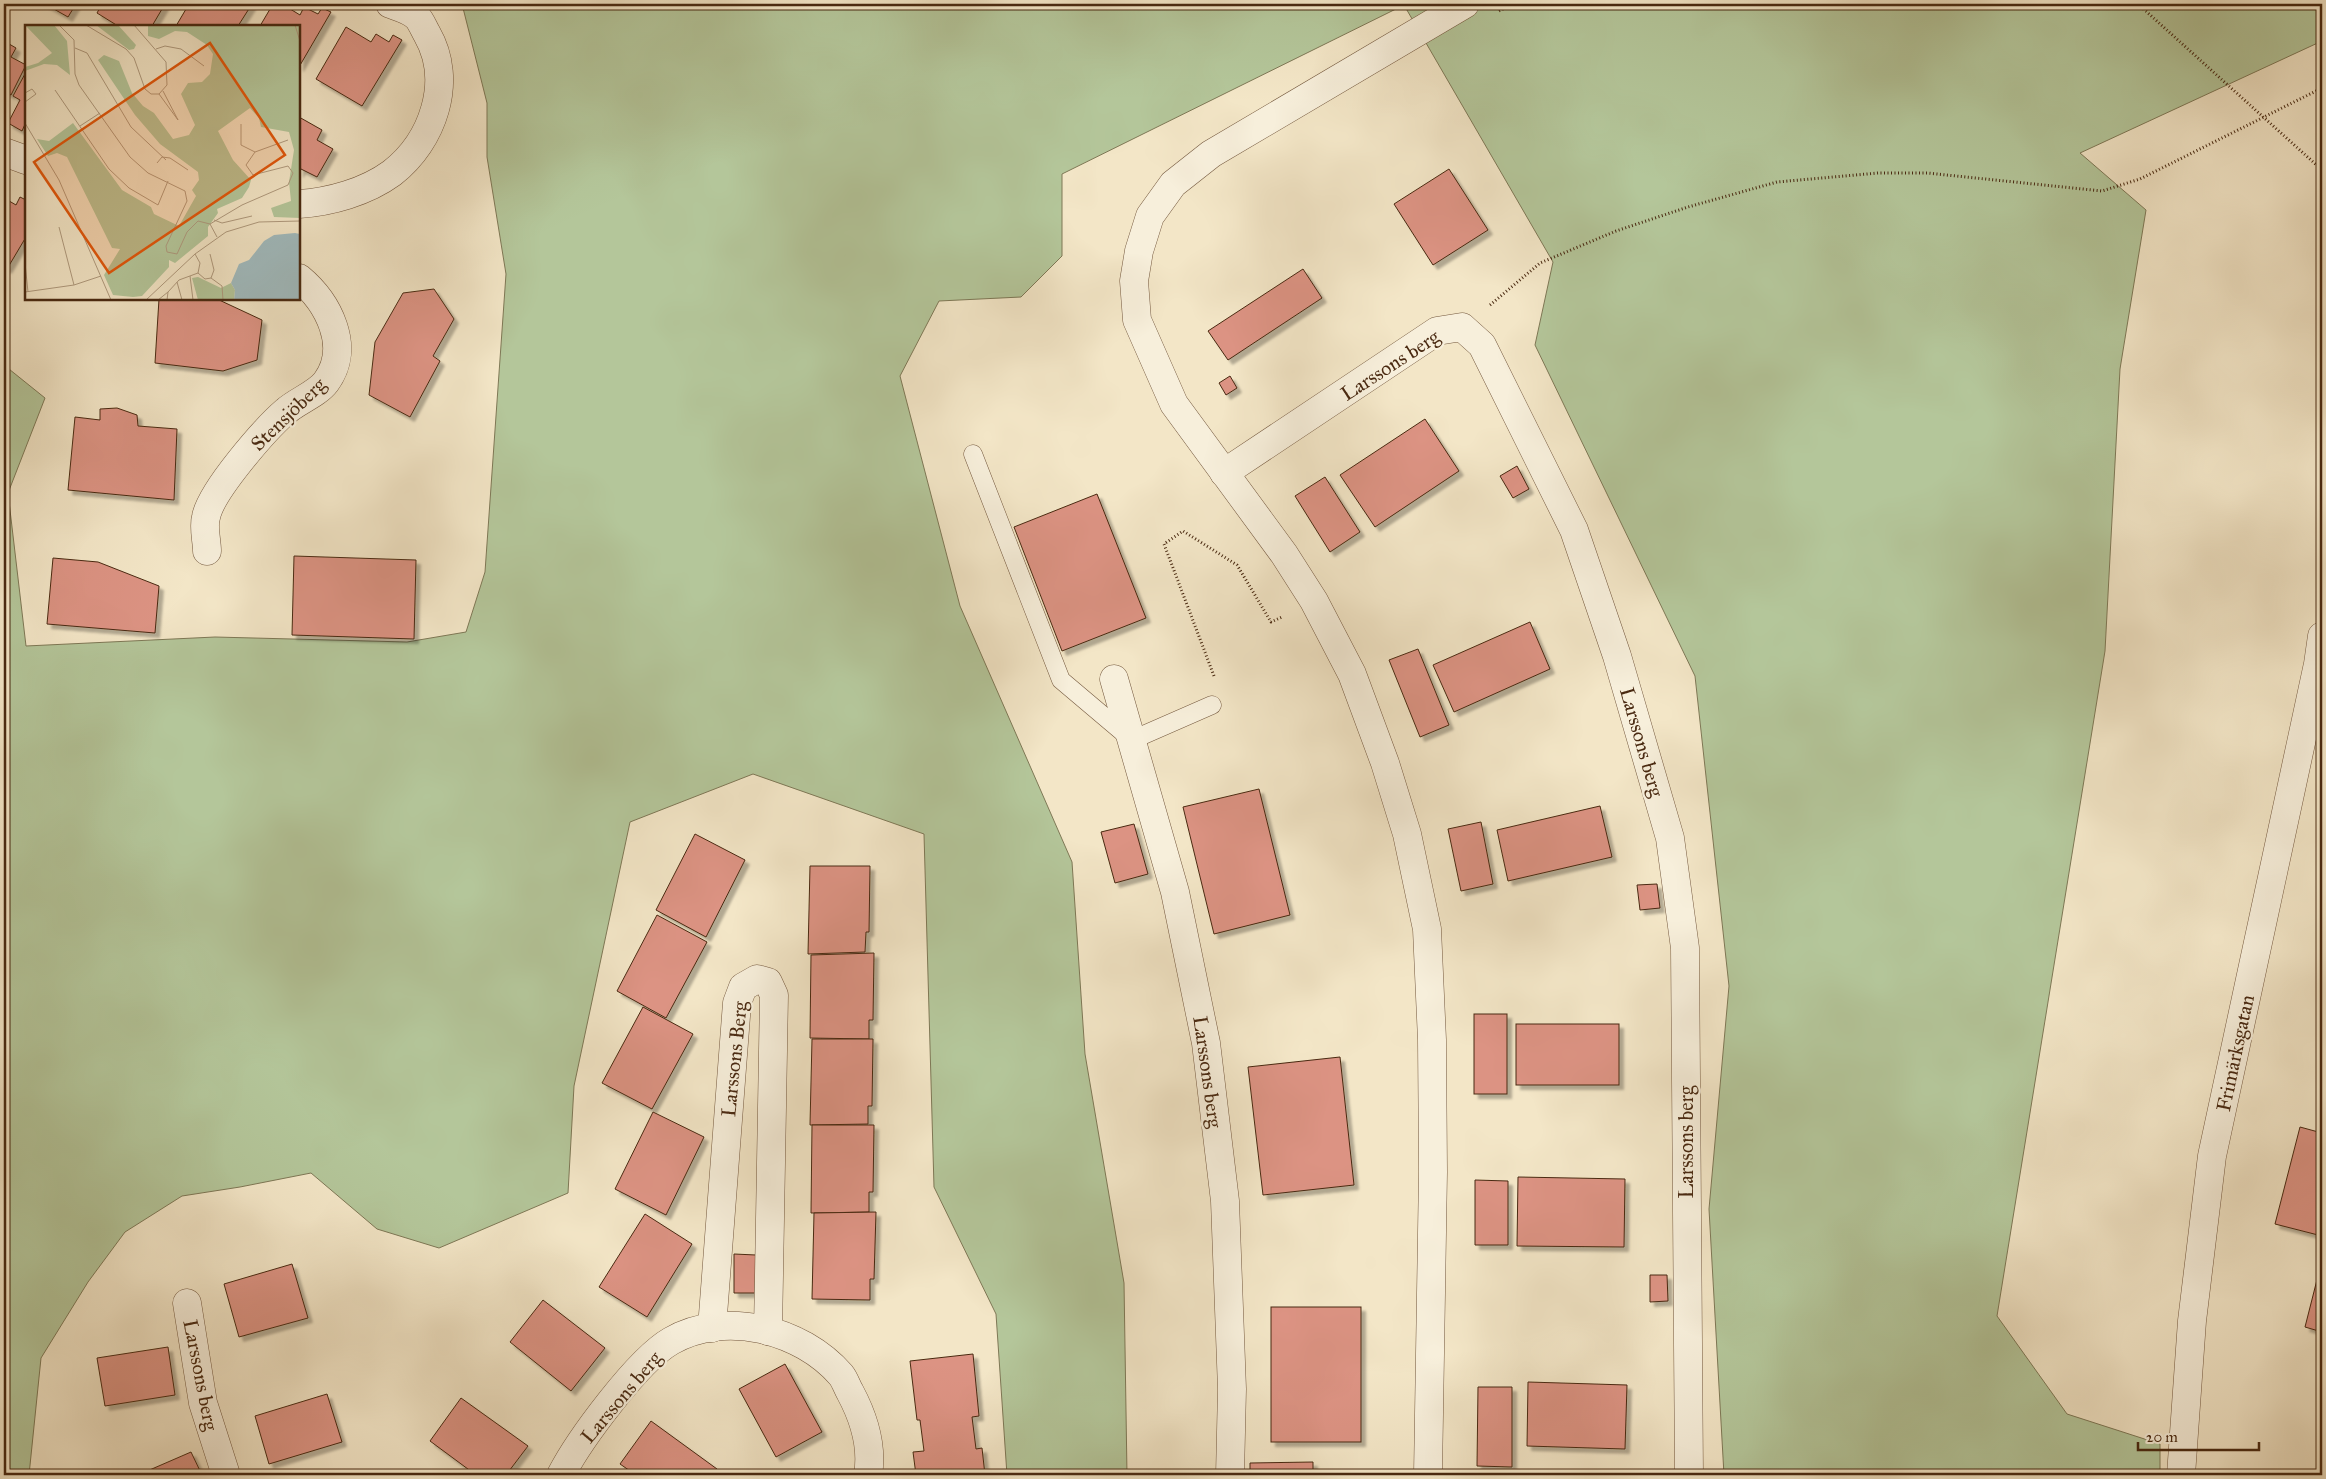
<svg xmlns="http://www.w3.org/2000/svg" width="2326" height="1479" font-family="'IM FELL Great Primer',serif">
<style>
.green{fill:#b4c69a;stroke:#7e7856}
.building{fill:#dc9383;stroke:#492911;filter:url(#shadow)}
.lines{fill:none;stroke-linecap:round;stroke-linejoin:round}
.service-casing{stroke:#74583e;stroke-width:19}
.minor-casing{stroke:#74583e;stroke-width:29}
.path{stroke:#492911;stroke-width:3;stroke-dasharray:1 2.5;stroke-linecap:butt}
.service{stroke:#f7efdb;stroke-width:18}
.minor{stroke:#f7efdb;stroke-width:28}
.labels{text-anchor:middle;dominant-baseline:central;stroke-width:4.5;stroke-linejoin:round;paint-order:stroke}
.street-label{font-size:20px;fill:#492911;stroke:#f7efdb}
.inset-road{fill:none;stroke:#af9a7e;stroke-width:1}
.view{fill:#e0570c;fill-opacity:0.15;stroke:#e0570c;stroke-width:2.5}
.inset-edge{fill:none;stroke:#492911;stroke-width:2.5}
</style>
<defs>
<filter id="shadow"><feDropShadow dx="4.5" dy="4.5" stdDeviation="1" flood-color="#0004"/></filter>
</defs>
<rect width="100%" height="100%" fill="#f3e6c7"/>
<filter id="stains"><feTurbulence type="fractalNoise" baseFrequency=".004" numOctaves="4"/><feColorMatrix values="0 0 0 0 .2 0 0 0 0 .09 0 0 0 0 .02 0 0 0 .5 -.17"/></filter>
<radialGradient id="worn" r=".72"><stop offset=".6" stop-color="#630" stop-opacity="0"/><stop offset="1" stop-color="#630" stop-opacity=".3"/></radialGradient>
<polygon class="green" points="462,4 2322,4 2322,41 2080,153 2146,210 2120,369 2105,651 1997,1316 2067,1414 2160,1444 2160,1475 1724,1475 1709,1209 1729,986 1695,676 1535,345 1553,262 1404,5 1062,174 1062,256 1021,297 939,301 900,376 960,606 1072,862 1085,1054 1124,1283 1127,1475 1007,1475 996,1314 934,1187 924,834 753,774 630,822 574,1086 568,1193 439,1248 377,1229 311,1173 240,1187 182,1196 125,1232 88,1282 41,1358 29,1475 4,1475 4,365 45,398 8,493 26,646 215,637 407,642 466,632 485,572 506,274 487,157 487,103"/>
<g class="building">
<polygon points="45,4 76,4 68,17"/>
<polygon points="102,4 165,4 152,26 118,26 97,13"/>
<polygon points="189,4 252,4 238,26 176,26"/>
<polygon points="273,4 282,4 300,15 304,7 318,14 322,8 331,12 299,67 299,26 260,26"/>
<polygon points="346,27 371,42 376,34 389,42 393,35 402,40 362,106 316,79"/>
<polygon points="4,41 16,48 11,57 26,65 11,95 4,91"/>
<polygon points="26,72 26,122 22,131 8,123 20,100 13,96"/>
<polygon points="299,117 322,130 317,140 333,149 317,177 301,169 299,173"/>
<polygon points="1449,169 1488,230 1433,265 1394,204"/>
<polygon points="20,197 26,200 26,237 7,269 4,267 4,198 16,205"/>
<polygon points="1303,269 1322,298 1228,360 1208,331"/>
<polygon points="434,289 454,319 433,356 440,361 410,417 369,395 375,342 403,293"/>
<polygon points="159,299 217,299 262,320 257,360 223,371 155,363"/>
<polygon points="1230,376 1237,388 1226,395 1219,383"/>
<polygon points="117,408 137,415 138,426 177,429 174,500 68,490 75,417 100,420 100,409"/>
<polygon points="1425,419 1459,471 1375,527 1340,475"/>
<polygon points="1517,466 1529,489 1513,498 1500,476"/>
<polygon points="1325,477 1360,532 1330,552 1295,496"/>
<polygon points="1097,494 1146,618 1062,651 1014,527"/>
<polygon points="294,556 416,560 414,639 292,635"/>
<polygon points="53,558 98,562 159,586 155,633 47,624"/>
<polygon points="1530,622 1550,669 1454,712 1433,665"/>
<polygon points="1418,649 1449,725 1420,737 1389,660"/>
<polygon points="1259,789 1290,915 1214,934 1183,807"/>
<polygon points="1600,806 1612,857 1508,881 1497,830"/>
<polygon points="1481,822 1493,884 1461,891 1448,829"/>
<polygon points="1134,824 1148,874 1115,883 1101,832"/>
<polygon points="695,834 745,860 706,937 656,910"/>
<polygon points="810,866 870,866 869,932 866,932 865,952 808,954"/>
<polygon points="1657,884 1660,908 1640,910 1637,885"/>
<polygon points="657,915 707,942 666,1018 617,991"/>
<polygon points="874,953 873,1020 869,1020 869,1039 810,1038 811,955"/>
<polygon points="643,1007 693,1034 652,1109 602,1083"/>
<rect x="1474" y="1014" width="33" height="80"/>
<rect x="1516" y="1024" width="103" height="61"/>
<polygon points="812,1039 873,1039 872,1106 868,1106 868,1124 810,1125"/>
<polygon points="1340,1057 1354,1185 1263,1195 1248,1067"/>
<polygon points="653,1112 704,1137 666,1215 615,1189"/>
<polygon points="812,1125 874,1125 873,1192 869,1192 869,1212 811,1213"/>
<polygon points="2300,1127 2322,1133 2322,1236 2275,1224"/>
<polygon points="1518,1177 1625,1179 1624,1247 1517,1246"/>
<polygon points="1475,1180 1508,1181 1508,1245 1475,1245"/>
<polygon points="876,1212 874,1279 870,1279 870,1300 812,1299 814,1213"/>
<polygon points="645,1214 692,1244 647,1317 599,1287"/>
<polygon points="734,1254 756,1255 755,1293 734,1293"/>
<polygon points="2322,1260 2322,1332 2305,1327"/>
<polygon points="292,1264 308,1318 239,1337 224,1284"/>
<polygon points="1650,1275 1667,1275 1668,1301 1650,1302"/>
<polygon points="543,1300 605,1348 571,1391 510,1342"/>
<rect x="1271" y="1307" width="90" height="135"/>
<polygon points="168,1347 175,1395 105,1406 97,1358"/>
<polygon points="973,1354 979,1416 972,1417 976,1449 982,1448 985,1475 916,1475 913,1452 924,1451 920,1420 917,1420 910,1361"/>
<polygon points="785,1364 822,1432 776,1457 739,1389"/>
<polygon points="1528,1382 1627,1385 1625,1449 1527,1446"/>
<polygon points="1478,1387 1512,1387 1512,1467 1477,1466"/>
<polygon points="327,1394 342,1442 269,1464 255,1416"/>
<polygon points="461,1398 528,1446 506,1475 476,1475 430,1441"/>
<polygon points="651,1421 717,1469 712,1475 636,1475 620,1464"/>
<polygon points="2322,1446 2322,1475 2315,1475"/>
<polygon points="191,1452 202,1475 138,1475"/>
<polygon points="1313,1462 1313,1475 1250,1475 1250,1463"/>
</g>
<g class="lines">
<defs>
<polyline id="service" points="973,454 1061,680 1132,740 1212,705"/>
<g id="minor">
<polyline points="4,152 26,160"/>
<path d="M299,204C330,202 366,192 392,173C433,141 454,81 427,34C424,29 421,21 417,17C410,10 398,7 390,4"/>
<polyline points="1224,473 1437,331 1462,327 1482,345 1574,530 1617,656 1670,838 1685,948 1689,1475"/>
<path d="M207,551C207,541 203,527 206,517C211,491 265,429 286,411C297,401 317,394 326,382C352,347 328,302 299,278"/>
<polyline points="1114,679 1175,892 1206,1043 1225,1201 1232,1389 1230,1475"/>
<polyline points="187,1303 203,1403 226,1475"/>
<polyline points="712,1328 737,1003 743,987 757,979 768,982 774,995 768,1331"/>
<path d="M561,1475C579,1440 638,1360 671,1341C725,1310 801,1329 841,1375C845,1380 847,1387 850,1392C864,1418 873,1445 868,1475"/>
<polyline points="1428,1475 1433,1172 1432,1040 1427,929 1407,834 1385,763 1352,674 1314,601 1284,554 1174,404 1137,320 1134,281 1139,251 1150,216 1173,184 1211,154 1465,4"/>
<polyline points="2181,1475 2192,1321 2212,1156 2318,664 2322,636"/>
</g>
</defs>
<use href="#service" class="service-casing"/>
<use href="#minor" class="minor-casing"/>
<g class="path">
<polyline points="2138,4 2322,170"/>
<polyline points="1499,11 1512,4"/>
<polyline points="1490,305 1540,263 1616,231 1688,207 1777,182 1878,173 1927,173 2102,191 2140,179 2322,88"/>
<polyline points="1214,676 1164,544 1183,531 1237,565 1271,622 1282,617"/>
</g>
<use href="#service" class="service"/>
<use href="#minor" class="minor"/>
</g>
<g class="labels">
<g class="street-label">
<text transform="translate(1390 365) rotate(-33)">Larssons berg</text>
<text transform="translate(288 414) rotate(-44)">Stensjöberg</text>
<text transform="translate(1642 742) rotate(74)">Larssons berg</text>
<text transform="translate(2235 1053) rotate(-78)">Frimärksgatan</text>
<text transform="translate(734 1059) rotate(-84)">Larssons Berg</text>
<text transform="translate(1208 1072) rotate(82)">Larssons berg</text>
<text transform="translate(1686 1142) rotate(-90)">Larssons berg</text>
<text transform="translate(201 1375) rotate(79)">Larssons berg</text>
<text transform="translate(621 1397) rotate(-50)">Larssons berg</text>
</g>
</g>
<g transform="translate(25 25)">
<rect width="275" height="275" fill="#f3e6c7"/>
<path d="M0,0H29L42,16L45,50L32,40L19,39L0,46V42L13,38L27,28ZM71,0H93L111,20L109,24L104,25ZM123,0H275V193L249,192L246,183L266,176L264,157L269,125L264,107L236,102L234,93L225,83L193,106L208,135L226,155L224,162L217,173L192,184L193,188L183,202V211L150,238L144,235V242L117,271L108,272L88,270L79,250L95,224L87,223L42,132L32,128L23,131L12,114L24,116L48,98L97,165L126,182L129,189L154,201L171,171L167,165L174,155L173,147L135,119L110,90L73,35L79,30L94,36L107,68L118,81L129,88L148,114L164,110L170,100L156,69L163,58L177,57L185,49L188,29L182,20L162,7L150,6L134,14L123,11ZM173,252L196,263L206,258L210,265L209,275H173L167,253Z" fill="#b4c69a"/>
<path d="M270,208L275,209V275H209L210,265L206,258L214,239L224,235L239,216L249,210Z" fill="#a1bcc0"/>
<path class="inset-road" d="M34,0L49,15L50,49L54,60L105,132L123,148L160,166L162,176L141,221L142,227L152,229L162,207L173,196L185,199L192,212M61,0L101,24L109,33L120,64L126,69H134L142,60L141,37L109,0M270,0L275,16M50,23L62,28L106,102L141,135M131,24L140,21L156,24L179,41M30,65L84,144L104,163L133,180L143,156M0,68L7,64L11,69L0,77M134,69L153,95L138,66M0,98L34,155L86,275M216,99V120L230,127M55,101L75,88M132,138L137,132L145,133L163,145M189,195L197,198L227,191M185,199L217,180L263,160L268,148L263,141L228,150L221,140L230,127L263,115M34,202L49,260M170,229L175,238L173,248L180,254L186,253M185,229L189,245L186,253M0,238L3,267M165,251L168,275M186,253L197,261L198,275M152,257L157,275M0,267L49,260L76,251M143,267L154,255L173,248M121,275L170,229L201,207L234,197L275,196M133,275L143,267L142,275"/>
<path class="view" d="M185,18L260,130L84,248L9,137Z"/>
<rect width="275" height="275" class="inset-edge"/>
</g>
<rect width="2326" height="1479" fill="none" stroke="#f3e6c7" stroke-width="20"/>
<rect x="5" y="5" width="2316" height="1469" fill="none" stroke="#492911" stroke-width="2.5"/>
<rect x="10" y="10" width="2306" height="1459" fill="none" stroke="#492911"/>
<path d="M2138 1442v8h121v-8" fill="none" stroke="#492911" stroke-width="2.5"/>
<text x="2146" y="1442" font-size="15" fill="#492911" stroke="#f7efdb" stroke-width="4" paint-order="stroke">20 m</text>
<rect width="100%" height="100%" filter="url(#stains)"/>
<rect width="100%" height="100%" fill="url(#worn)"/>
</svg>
